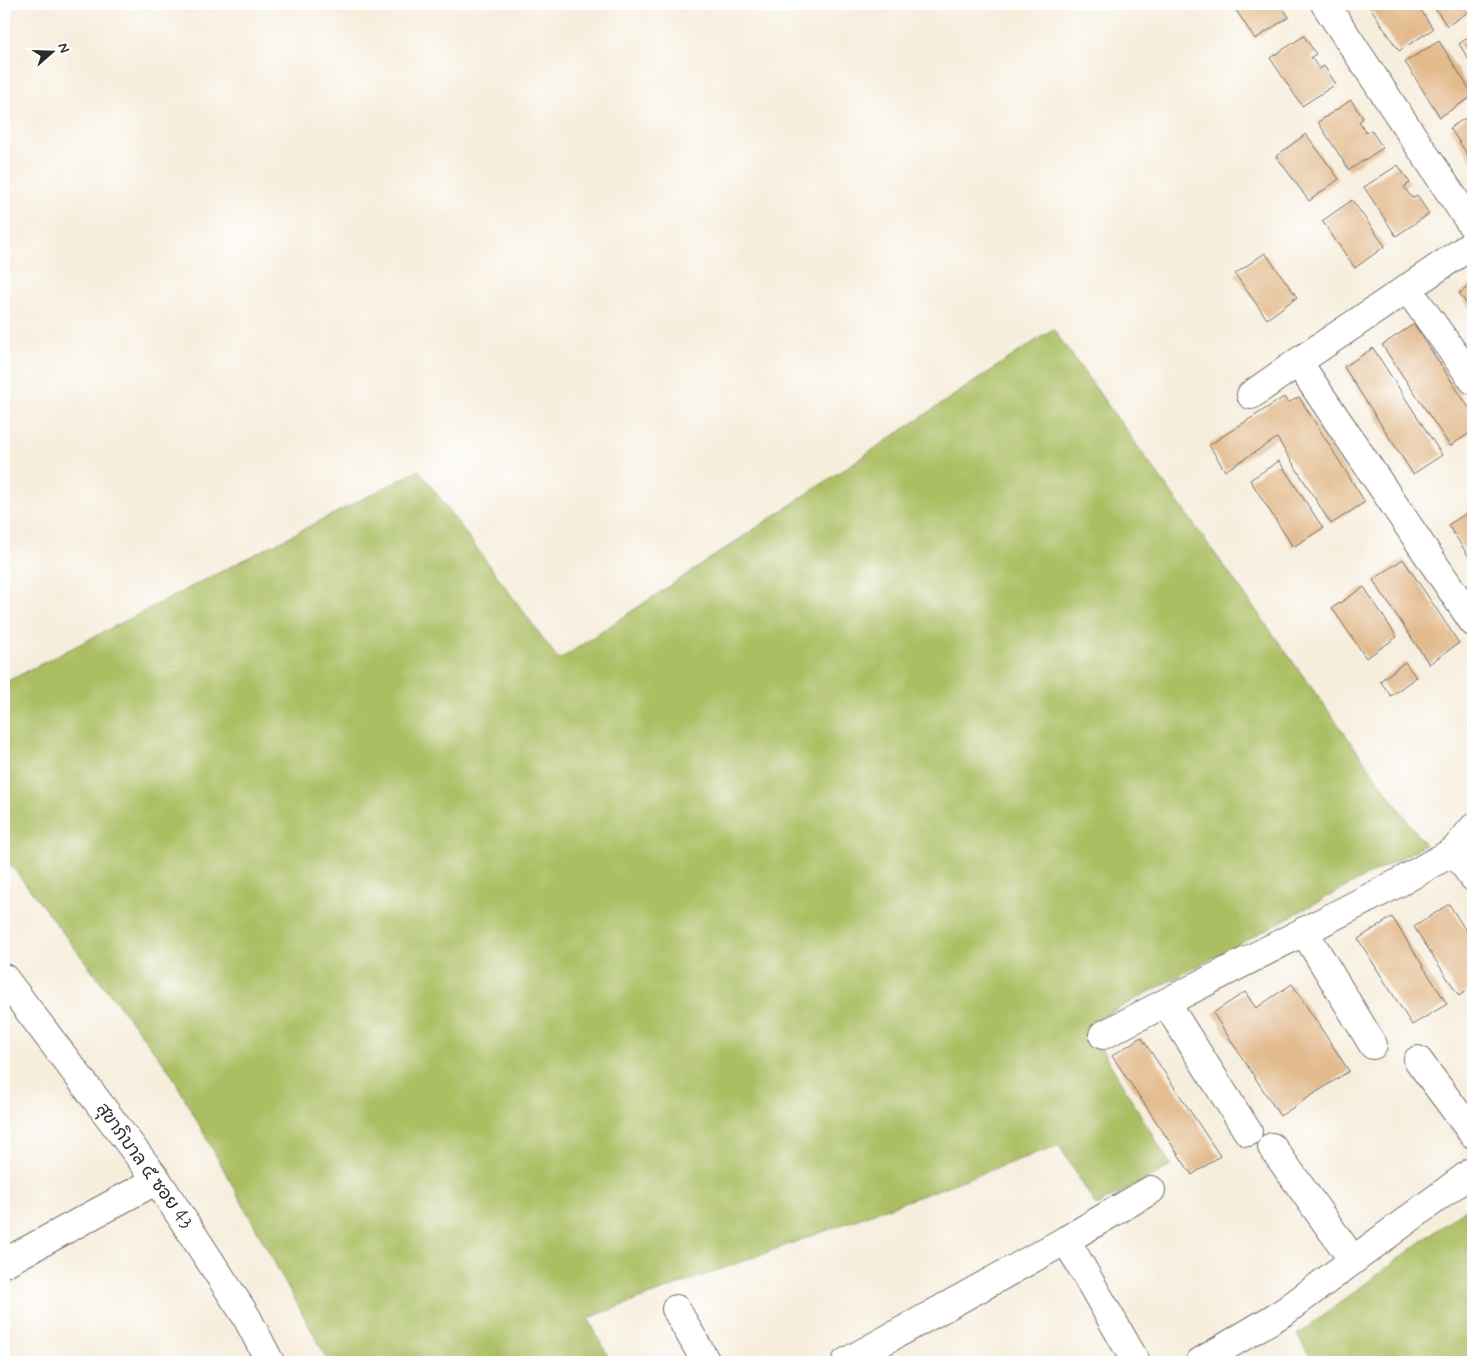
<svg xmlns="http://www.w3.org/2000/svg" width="1477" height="1366" font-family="Mynerve,'Playpen Sans Thai',sans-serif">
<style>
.green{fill:#abbe62;stroke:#6b7446}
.building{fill:#e2ba8c}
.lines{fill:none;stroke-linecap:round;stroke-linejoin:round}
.minor-casing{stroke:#726f69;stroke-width:30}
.minor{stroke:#fff;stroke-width:28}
.labels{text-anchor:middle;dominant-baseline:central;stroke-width:4;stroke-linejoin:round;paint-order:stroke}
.street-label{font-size:18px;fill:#2b2b2b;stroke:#fff}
</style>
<rect width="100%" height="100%" fill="#fff"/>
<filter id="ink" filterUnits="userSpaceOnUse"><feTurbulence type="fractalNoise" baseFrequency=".02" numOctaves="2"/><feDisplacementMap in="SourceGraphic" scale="10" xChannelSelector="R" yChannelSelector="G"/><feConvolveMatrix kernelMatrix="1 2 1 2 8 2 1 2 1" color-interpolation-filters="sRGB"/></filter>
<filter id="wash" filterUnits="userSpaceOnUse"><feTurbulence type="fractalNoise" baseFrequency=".0096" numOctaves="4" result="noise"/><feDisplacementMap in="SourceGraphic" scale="20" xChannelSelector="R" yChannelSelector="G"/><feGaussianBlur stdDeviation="1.12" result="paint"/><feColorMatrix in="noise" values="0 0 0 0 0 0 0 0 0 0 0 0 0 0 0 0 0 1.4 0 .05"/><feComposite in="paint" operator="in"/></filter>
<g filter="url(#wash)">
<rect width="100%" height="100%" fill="#f6eddb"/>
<g class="green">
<polygon points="1053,329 1425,845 1087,1025 1171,1166 1096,1206 1059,1145 588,1318 611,1362 329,1362 171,1073 4,856 4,683 419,470 559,660"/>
<polygon points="1473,1203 1473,1362 1313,1362 1297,1335"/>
</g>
<g id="blocks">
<g class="building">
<polygon points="1232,4 1280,4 1289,17 1255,39"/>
<polygon points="1368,4 1417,4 1433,29 1399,51"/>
<polygon points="1432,4 1473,4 1473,9 1447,26"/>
<polygon points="1473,34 1473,66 1459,44"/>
<polygon points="1304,36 1316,54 1311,57 1319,69 1324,66 1336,84 1302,106 1270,58"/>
<polygon points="1439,41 1473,95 1473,96 1440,117 1405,62"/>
<polygon points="1351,100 1363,118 1359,122 1366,133 1371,130 1383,148 1349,170 1318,122"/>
<polygon points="1473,113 1473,163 1450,128"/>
<polygon points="1306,134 1339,179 1309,201 1276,156"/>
<polygon points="1398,165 1410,183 1404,187 1412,198 1417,195 1429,214 1396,236 1364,187"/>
<polygon points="1352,200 1385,246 1355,268 1322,221"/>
<polygon points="1265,253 1297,297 1267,319 1235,274"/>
<polygon points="1473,284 1473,313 1459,293"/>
<polygon points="1414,324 1473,414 1473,431 1450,446 1382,345"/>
<polygon points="1373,348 1442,455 1413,474 1344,367"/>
<polygon points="1284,397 1288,403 1299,397 1365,502 1331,524 1277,438 1225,471 1209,445"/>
<polygon points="1279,461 1323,528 1293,547 1250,480"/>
<polygon points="1473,509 1473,563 1448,525"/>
<polygon points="1403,559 1459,643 1429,664 1373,580"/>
<polygon points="1364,587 1397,637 1366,658 1332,608"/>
<polygon points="1405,662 1416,677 1391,696 1380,681"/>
<polygon points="1449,904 1473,942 1473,986 1459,996 1414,927"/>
<polygon points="1392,917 1447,1004 1412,1025 1358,939"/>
<polygon points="1292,984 1349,1071 1280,1116 1213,1013 1245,992 1256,1008"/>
<polygon points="1141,1037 1220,1156 1192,1175 1112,1056"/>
</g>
</g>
</g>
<g filter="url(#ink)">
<use href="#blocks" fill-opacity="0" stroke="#726f69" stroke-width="1"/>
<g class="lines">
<defs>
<g id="minor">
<polyline points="1325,4 1473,227"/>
<polyline points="1407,288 1473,380"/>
<polyline points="1298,362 1473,622"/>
<polyline points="1251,395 1298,362 1473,244"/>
<polyline points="1454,851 1473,877"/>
<polyline points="1304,931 1373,1045"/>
<polyline points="4,978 157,1180 246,1316 270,1362"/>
<polyline points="1166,1003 1248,1132"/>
<polyline points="1103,1035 1400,882 1454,851 1473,828"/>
<polyline points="1418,1060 1473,1134"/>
<polyline points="1272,1147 1353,1260"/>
<polyline points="1066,1240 1136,1362"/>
<polyline points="4,1263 157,1180"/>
<polyline points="676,1309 706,1362"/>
<polyline points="846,1362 1066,1240 1151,1190"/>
<polyline points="1200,1362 1284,1312 1473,1171"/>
</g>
</defs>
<use href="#minor" class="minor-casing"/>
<use href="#minor" class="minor"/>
</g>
</g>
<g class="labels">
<g class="street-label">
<text transform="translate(144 1166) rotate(54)">สุขาภิบาล ๕ ซอย 43</text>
</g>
</g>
<rect width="1477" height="1366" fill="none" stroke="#fff" stroke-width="20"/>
<g transform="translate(52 52) rotate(70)" stroke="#ffffff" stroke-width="4" paint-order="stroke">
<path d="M0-4L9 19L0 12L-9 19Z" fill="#2b2b2b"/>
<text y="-8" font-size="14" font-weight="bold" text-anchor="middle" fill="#2b2b2b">N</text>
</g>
</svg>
